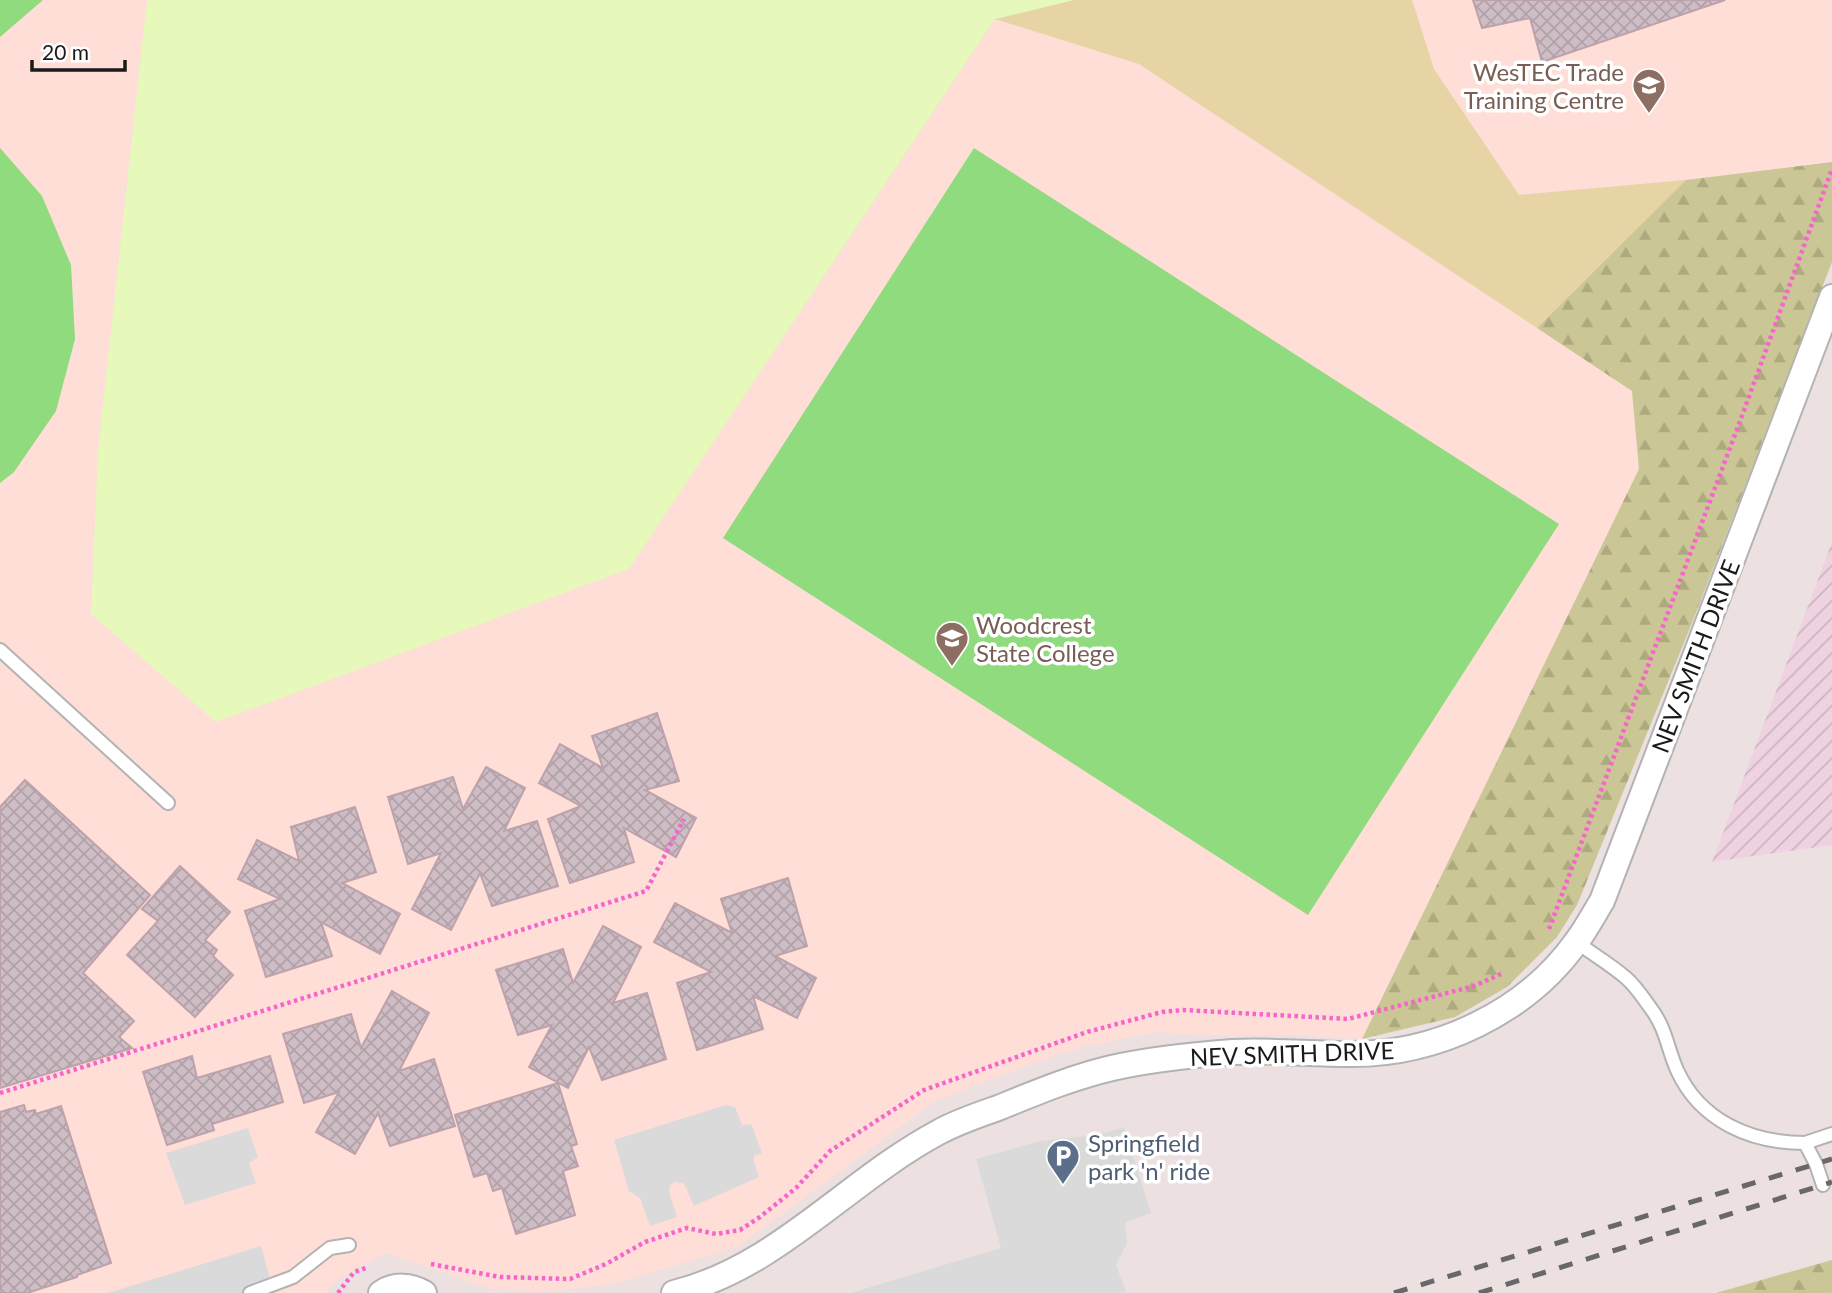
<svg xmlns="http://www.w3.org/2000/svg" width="1832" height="1293" font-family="Lato,sans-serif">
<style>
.education{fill:#feded6}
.military{fill:url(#military-furrows)}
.grass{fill:#e7d4a5}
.forest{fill:url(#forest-firs)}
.park{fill:#e7f8bb}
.pitch{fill:#8fdb7d}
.parking{fill:#dadada}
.building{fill:url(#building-cross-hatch);stroke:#bda2ac;stroke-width:2}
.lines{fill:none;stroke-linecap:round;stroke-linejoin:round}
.service-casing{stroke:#b3b3b3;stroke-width:16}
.minor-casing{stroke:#b3b3b3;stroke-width:28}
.path{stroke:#f765cc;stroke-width:4.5;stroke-dasharray:3.5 3.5;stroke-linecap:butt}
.service{stroke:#fff;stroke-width:12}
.minor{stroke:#fff;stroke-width:24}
.rail{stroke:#686868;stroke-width:5;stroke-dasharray:14 14;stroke-linecap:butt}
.labels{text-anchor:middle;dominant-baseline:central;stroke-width:7;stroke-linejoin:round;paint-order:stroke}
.education-label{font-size:24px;fill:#785e54;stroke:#fff;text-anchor:end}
.street-label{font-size:24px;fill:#1a1a1a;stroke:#fff}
.service-label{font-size:24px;fill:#4e5e75;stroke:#fff;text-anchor:start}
</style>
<defs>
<pattern id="military-furrows" width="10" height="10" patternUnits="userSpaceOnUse" patternTransform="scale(1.75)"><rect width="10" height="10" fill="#efd2e1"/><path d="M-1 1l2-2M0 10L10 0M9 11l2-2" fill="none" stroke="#ccb4c0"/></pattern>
<pattern id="forest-firs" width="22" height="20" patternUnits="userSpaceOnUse" patternTransform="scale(1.75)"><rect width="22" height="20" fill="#cbc695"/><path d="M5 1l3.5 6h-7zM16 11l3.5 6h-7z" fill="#aeaa80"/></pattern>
<pattern id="building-cross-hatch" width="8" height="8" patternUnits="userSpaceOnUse" patternTransform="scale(1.75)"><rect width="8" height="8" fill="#cebdc4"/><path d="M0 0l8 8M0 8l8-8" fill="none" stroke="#b0a2a8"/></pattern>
</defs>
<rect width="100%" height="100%" fill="#ece0e1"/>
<g class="education">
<polygon points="0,0 147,0 98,450 91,614 629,569 995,19 1139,64 1632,391 1639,469 1362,1039 1300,1035 1197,1035 1158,1032 1086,1046 1048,1058 937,1100 739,1246 618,1283 549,1292 491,1289 385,1253 337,1280 327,1293 0,1293"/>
<polygon points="1412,0 1832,0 1832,162 1686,180 1519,195 1434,69"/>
</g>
<polygon class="military" points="1832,542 1832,845 1712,862"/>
<polygon class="grass" points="1074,0 1412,0 1434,69 1519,195 1686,180 1537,328 1139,64 995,19"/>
<g class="forest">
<polygon points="1832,162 1832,262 1692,623 1577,905 1557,937 1507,987 1455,1017 1362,1039 1639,469 1632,391 1537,328 1686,180"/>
<polygon points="1832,1260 1832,1293 1716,1293"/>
</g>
<polygon class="park" points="147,0 1074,0 995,19 629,569 216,722 91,614 98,450"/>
<g class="pitch">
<polygon points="0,0 43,0 0,37"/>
<polygon points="0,148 42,196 71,265 75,339 56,411 14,472 0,483"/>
<polygon points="974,148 1559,524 1308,915 723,538"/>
</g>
<g class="parking">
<polygon points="726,1105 735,1107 742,1125 751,1124 762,1153 755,1155 753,1159 759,1177 694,1206 684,1183 674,1182 670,1186 669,1192 677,1217 650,1226 640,1198 629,1191 614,1140"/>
<polygon points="1124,1127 1151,1213 1125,1223 1127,1243 1116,1265 1126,1291 1119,1293 851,1293 1001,1248 976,1159 1040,1141 1098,1135"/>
<polygon points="248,1128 258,1157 249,1163 256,1183 185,1205 166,1153"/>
<polygon points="261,1246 274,1293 108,1293"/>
</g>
<g class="building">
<polygon points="1473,0 1725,0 1542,62 1530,18 1482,28"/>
<polygon points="657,713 679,781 645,790 696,818 676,857 624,828 634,862 570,883 548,819 581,806 539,783 560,744 603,768 592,736"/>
<polygon points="486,767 525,788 504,831 537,821 558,886 492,906 480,873 451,930 412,909 441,853 408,864 388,797 453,777 463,809"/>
<polygon points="25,780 150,895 83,973 134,1021 119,1037 132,1048 0,1088 0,807"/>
<polygon points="355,807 376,872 342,883 400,914 380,954 321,922 332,956 266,977 245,911 280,899 238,879 257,840 299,861 291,827"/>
<polygon points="180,866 230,912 205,940 217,950 213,956 233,975 195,1017 127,955 158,921 142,909"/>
<polygon points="788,878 807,946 775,956 816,978 797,1018 753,996 763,1029 697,1050 677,983 711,972 654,942 675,903 732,933 721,899"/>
<polygon points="603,926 641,947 613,1003 647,993 666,1059 602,1080 589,1047 568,1088 529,1067 552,1025 518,1035 496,970 563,949 573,983"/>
<polygon points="392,991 429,1013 399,1071 434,1059 455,1126 390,1146 378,1113 355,1154 316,1132 339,1092 304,1103 283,1034 351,1014 361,1048"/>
<polygon points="192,1056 197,1078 270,1056 283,1102 212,1124 214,1130 167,1145 143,1072"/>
<polygon points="558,1083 577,1144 571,1146 578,1166 563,1171 575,1215 516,1234 502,1188 493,1191 487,1173 474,1177 455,1115"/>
<polygon points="24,1105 26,1112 35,1110 36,1114 61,1106 111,1263 77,1275 77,1277 27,1293 0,1293 0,1112"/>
</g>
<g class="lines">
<defs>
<g id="service">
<polyline points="0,650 168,803"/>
<path d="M1577,942C1592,954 1610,964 1625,977C1635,985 1644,999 1652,1010C1666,1029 1668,1050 1677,1070C1700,1121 1751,1143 1805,1143L1816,1164L1823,1185"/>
<polyline points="1805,1143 1832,1134"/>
<polyline points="250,1293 293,1277 330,1248 349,1245"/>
</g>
<g id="minor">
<path d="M381,1293C394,1284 411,1285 424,1293"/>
<path d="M674,1293C778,1267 847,1181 939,1132C957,1122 978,1115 998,1108C1035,1093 1073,1077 1112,1068C1151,1059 1193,1055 1233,1052C1272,1050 1310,1054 1349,1054C1436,1055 1526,1013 1577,941C1586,929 1594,914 1602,901L1832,297"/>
</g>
</defs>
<use href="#service" class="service-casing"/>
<use href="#minor" class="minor-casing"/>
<g class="path">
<polyline points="1549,929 1739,424 1832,169"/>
<polyline points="0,1093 646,891 684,819"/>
<polyline points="431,1264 500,1277 570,1279 606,1264 645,1242 687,1228 716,1234 740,1230 760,1217 796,1188 830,1151 924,1090 1087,1032 1162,1012 1183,1010 1348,1019 1474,986 1503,973"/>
<polyline points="338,1293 354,1272 366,1268"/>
</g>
<use href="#service" class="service"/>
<use href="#minor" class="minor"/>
<g class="rail">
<polyline points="1394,1293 1832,1159"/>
<polyline points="1479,1293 1832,1182"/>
</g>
</g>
<defs>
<symbol id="university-pin" viewBox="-11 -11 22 30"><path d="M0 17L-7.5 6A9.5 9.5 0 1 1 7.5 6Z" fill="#8d6e63" stroke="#fff"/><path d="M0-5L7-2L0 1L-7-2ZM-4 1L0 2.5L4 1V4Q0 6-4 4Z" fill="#fff"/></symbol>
<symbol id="school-pin" viewBox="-11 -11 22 30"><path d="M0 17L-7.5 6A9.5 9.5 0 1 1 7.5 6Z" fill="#8d6e63" stroke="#fff"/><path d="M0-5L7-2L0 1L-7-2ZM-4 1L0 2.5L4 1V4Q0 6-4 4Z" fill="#fff"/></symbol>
<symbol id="parking-pin" viewBox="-11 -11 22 30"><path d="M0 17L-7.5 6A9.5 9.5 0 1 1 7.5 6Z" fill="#5c6f8a" stroke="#fff"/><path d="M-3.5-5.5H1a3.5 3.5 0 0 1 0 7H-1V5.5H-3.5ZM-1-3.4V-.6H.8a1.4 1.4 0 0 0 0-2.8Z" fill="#fff"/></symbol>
</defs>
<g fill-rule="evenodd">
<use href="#university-pin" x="1630" y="66" width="38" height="52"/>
<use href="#school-pin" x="933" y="619" width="38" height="52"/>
<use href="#parking-pin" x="1044" y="1137" width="38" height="52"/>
</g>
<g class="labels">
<g class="education-label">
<text x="1624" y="71">WesTEC Trade<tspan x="1624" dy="28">Training Centre</tspan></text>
<text x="976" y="624" text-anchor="start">Woodcrest<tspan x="976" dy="28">State College</tspan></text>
</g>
<g class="street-label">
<text transform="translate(1695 656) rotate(-69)">NEV SMITH DRIVE</text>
<text transform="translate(1292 1053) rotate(-2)">NEV SMITH DRIVE</text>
</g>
<g class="service-label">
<text x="1088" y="1142">Springfield<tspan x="1088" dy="28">park 'n' ride</tspan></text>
</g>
</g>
<path d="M32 60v10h93v-10" fill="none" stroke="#1a1a1a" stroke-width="3.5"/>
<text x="42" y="60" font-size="21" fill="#1a1a1a" stroke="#ffffff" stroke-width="5" paint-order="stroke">20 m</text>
</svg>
